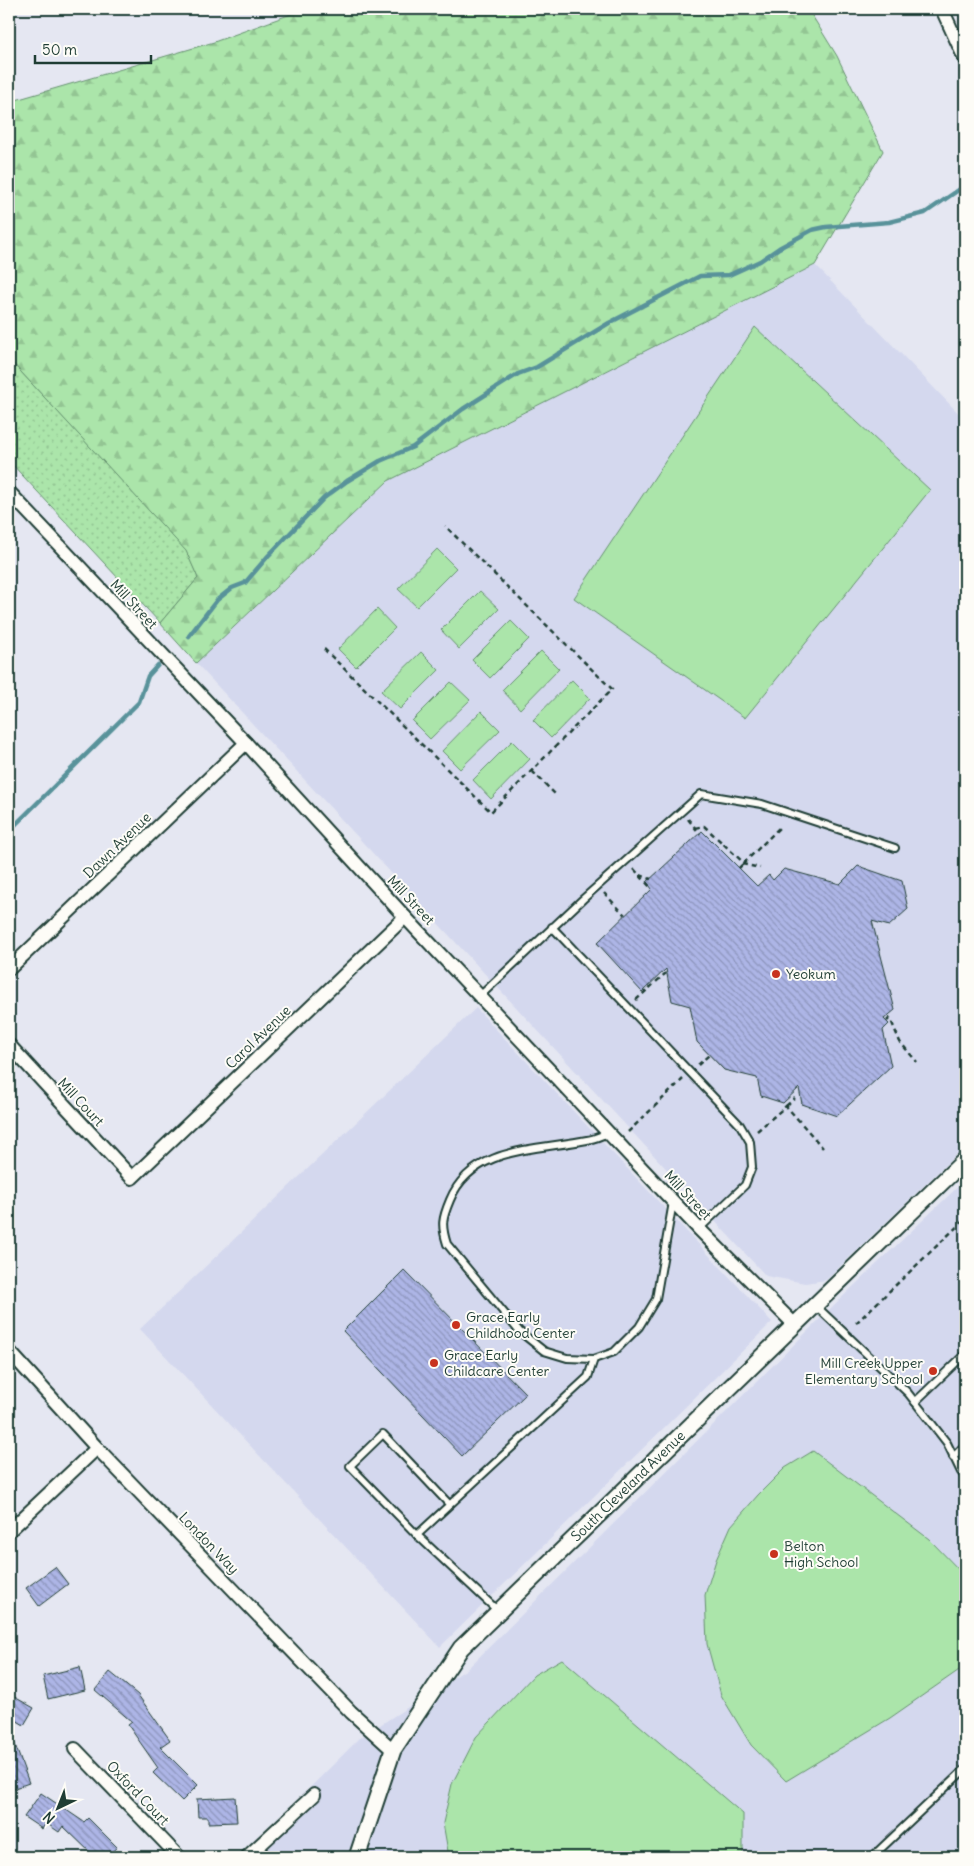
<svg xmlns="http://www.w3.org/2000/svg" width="974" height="1866" font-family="Delius,sans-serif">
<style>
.built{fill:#d4d8ee}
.grass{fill:url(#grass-dots);stroke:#65916f}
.forest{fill:url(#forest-firs);stroke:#65916f}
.pitch{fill:#abe5aa;stroke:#65916f}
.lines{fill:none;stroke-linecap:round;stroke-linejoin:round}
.stream{stroke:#58929a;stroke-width:4.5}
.building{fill:url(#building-back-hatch);stroke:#1f3d34}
.service-casing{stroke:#1f3d34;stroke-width:10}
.minor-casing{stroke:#1f3d34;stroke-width:16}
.tertiary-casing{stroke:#1f3d34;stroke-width:19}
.path{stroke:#1f3d34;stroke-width:2.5;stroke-dasharray:5 4;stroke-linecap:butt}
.service{stroke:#fdfcf7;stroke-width:6}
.minor{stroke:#fdfcf7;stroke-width:12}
.tertiary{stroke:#fdfcf7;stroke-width:15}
.poi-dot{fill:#c8321e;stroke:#fdfcf7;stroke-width:2}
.labels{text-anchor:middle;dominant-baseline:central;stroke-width:4;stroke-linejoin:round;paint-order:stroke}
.street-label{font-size:14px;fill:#1f3d34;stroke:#fdfcf7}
.poi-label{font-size:14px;fill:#1f3d34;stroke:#fdfcf7;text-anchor:start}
</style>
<defs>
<pattern id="grass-dots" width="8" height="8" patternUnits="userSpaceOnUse" patternTransform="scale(1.25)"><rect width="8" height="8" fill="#abe5aa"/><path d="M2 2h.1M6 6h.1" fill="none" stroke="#93c593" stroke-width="1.8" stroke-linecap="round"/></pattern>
<pattern id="forest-firs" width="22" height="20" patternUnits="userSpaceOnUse" patternTransform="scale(1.25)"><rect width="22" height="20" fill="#abe5aa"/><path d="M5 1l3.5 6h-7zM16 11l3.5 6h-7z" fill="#93c593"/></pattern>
<pattern id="building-back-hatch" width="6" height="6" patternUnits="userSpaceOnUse" patternTransform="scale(1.25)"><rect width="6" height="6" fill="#adb5e6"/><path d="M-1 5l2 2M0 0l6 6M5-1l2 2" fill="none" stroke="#8c94bb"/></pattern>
</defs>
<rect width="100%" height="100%" fill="#e5e7f2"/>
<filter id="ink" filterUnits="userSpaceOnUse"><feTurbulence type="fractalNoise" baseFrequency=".02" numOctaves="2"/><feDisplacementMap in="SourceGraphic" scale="10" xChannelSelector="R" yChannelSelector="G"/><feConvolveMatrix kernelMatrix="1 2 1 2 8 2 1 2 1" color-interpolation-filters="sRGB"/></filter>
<g filter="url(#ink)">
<g class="built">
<polygon points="815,265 965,420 965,1146 826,1280 805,1283 766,1276 196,663 388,481"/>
<polygon points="476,1008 772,1322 440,1647 140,1329"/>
<polygon points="965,1180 965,1857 240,1857 360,1738 467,1669 835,1304"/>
</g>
<polygon class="grass" points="9,359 186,550 198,578 160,623 9,461"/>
<polygon class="forest" points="300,9 808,9 837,56 883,151 815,265 388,481 196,663 160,623 198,578 186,551 9,359 9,102 214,42 294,13"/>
<g class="pitch">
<polygon points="755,327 930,490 745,718 574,598"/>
<polygon points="437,549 456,568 417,607 398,589"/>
<polygon points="480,591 499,609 459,649 441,630"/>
<polygon points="377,609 395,628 356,667 338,649"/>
<polygon points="511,621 529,639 490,678 472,660"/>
<polygon points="541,651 559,669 520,709 502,690"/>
<polygon points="421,652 439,670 400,709 381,691"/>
<polygon points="572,680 590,698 551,738 533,720"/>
<polygon points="451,682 470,700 430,739 412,721"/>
<polygon points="481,711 500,730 460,769 442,751"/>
<polygon points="512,741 530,759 491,799 473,780"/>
<polygon points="813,1451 929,1539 965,1576 965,1666 890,1718 786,1781 751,1745 721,1695 707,1644 705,1595 716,1560 731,1526 758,1495 785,1468"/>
<polygon points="562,1659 743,1814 743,1856 449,1857 443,1823 452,1784 476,1737 534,1675"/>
</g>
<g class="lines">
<g class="stream">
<polyline points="189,636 217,600 232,588 245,583 268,556 324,498 347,481 380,461 413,447 463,409 518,374 537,367 609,323 700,276 729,275 760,261 779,248 812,230 826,227 889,222 925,213 960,189 965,188"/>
<polyline points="9,831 139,702 148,676 158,665"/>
</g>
</g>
<g class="building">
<polygon points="702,831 757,886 769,875 773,880 784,869 840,884 858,866 902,881 908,909 889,926 872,921 895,1010 884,1019 889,1024 883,1030 891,1066 837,1116 802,1104 799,1088 783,1103 761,1096 757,1078 724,1070 697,1042 690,1006 672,1001 666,969 642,992 597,943 652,889 647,882"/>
<polygon points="404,1270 526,1394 462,1456 343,1331"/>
<polygon points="55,1567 68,1584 39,1606 26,1588"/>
<polygon points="80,1667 85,1690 48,1699 43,1676"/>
<polygon points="110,1672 138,1695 170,1740 160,1747 198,1785 182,1801 153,1773 158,1768 128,1725 132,1722 95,1690"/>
<polygon points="9,1694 34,1708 24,1725 9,1716"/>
<polygon points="9,1731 10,1731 29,1783 9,1790"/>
<polygon points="41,1793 84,1822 88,1818 117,1847 106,1857 95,1857 63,1826 59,1832 46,1823 42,1829 24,1817"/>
<polygon points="235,1797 237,1822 208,1823 208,1817 198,1817 197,1799"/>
</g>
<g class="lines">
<defs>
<g id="service">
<polyline points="552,927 740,1125 750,1142 752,1167 745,1185 699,1229"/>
<polyline points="481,995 583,899 701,794 762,804 895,848"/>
<path d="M609,1133C602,1135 595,1139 587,1140C539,1150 472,1146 450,1200C442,1219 441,1225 447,1244L519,1331L544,1351L567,1358L594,1359L614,1352L639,1327L656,1299L673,1202"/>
<polyline points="816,1306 908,1393 947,1443 961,1472 965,1477"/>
<polyline points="915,1402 965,1354"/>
<polyline points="953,1457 965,1445"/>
<polyline points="417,1535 350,1466 383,1434 449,1504"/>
<polyline points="498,1611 417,1535 588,1377 594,1359"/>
<polyline points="872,1857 965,1769"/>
</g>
<g id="minor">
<polyline points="942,9 965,59"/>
<polyline points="9,492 246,743 405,917 699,1229 795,1325"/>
<polyline points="9,969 246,743"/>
<polyline points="9,1045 132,1178 405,917"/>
<polyline points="9,1351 97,1448 351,1712 393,1750"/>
<polyline points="9,1531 97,1448"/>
<polyline points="75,1749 179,1857"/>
<polyline points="247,1857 314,1795"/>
</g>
<polyline id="tertiary" points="357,1857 393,1750 461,1648 965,1160"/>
</defs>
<use href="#service" class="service-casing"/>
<use href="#minor" class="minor-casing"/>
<use href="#tertiary" class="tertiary-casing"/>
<g class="path">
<polyline points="324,649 491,812 612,689 445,526"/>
<polyline points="532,771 556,795"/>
<polyline points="688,819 700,834"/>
<polyline points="695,828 704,826 744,863 780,827"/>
<polyline points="742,864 760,868"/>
<polyline points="739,868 743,864"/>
<polyline points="634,869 652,889"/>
<polyline points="640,875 651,879"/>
<polyline points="604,893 625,915"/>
<polyline points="636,1000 666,973"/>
<polyline points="887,1021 890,1018 900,1042 917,1062"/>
<polyline points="698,1065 709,1055"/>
<polyline points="786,1106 795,1098"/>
<polyline points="757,1131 786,1106 823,1148"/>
<polyline points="628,1132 683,1079"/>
<polyline points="856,1323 965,1219"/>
</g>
<use href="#service" class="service"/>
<use href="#minor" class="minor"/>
<use href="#tertiary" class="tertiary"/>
</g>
</g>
<g class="poi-dot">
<circle cx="776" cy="974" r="5"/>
<circle cx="456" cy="1325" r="5"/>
<circle cx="434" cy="1363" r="5"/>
<circle cx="933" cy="1371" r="5"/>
<circle cx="774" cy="1554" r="5"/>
</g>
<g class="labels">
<g class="street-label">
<text transform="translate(134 604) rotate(47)">Mill Street</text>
<text transform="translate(117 845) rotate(-44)">Dawn Avenue</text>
<text transform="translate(411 900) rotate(47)">Mill Street</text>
<text transform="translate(258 1037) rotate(-44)">Carol Avenue</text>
<text transform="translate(81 1102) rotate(47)">Mill Court</text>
<text transform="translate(688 1195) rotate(47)">Mill Street</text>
<text transform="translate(628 1486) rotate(-44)">South Cleveland Avenue</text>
<text transform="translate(209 1543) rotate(46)">London Way</text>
<text transform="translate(138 1793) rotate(46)">Oxford Court</text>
</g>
<g class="poi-label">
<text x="786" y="974">Yeokum</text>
<text x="466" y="1317">Grace Early<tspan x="466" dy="16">Childhood Center</tspan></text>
<text x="444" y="1355">Grace Early<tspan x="444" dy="16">Childcare Center</tspan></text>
<text x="923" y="1363" text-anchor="end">Mill Creek Upper<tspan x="923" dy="16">Elementary School</tspan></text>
<text x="784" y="1546">Belton<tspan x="784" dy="16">High School</tspan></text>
</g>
</g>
<rect width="974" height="1866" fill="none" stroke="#fdfcf7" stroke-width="30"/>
<rect x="15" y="15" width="944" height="1836" fill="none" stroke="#1f3d34" stroke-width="2" filter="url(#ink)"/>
<g transform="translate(58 1808) rotate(223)" stroke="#fdfcf7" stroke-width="4" paint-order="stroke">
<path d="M0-4L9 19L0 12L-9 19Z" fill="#1f3d34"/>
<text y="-8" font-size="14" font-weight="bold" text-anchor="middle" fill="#1f3d34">N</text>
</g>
<path d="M35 55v8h116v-8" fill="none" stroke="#1f3d34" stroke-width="2.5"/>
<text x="42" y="55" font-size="15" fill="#1f3d34" stroke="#fdfcf7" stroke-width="4" paint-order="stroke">50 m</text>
</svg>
